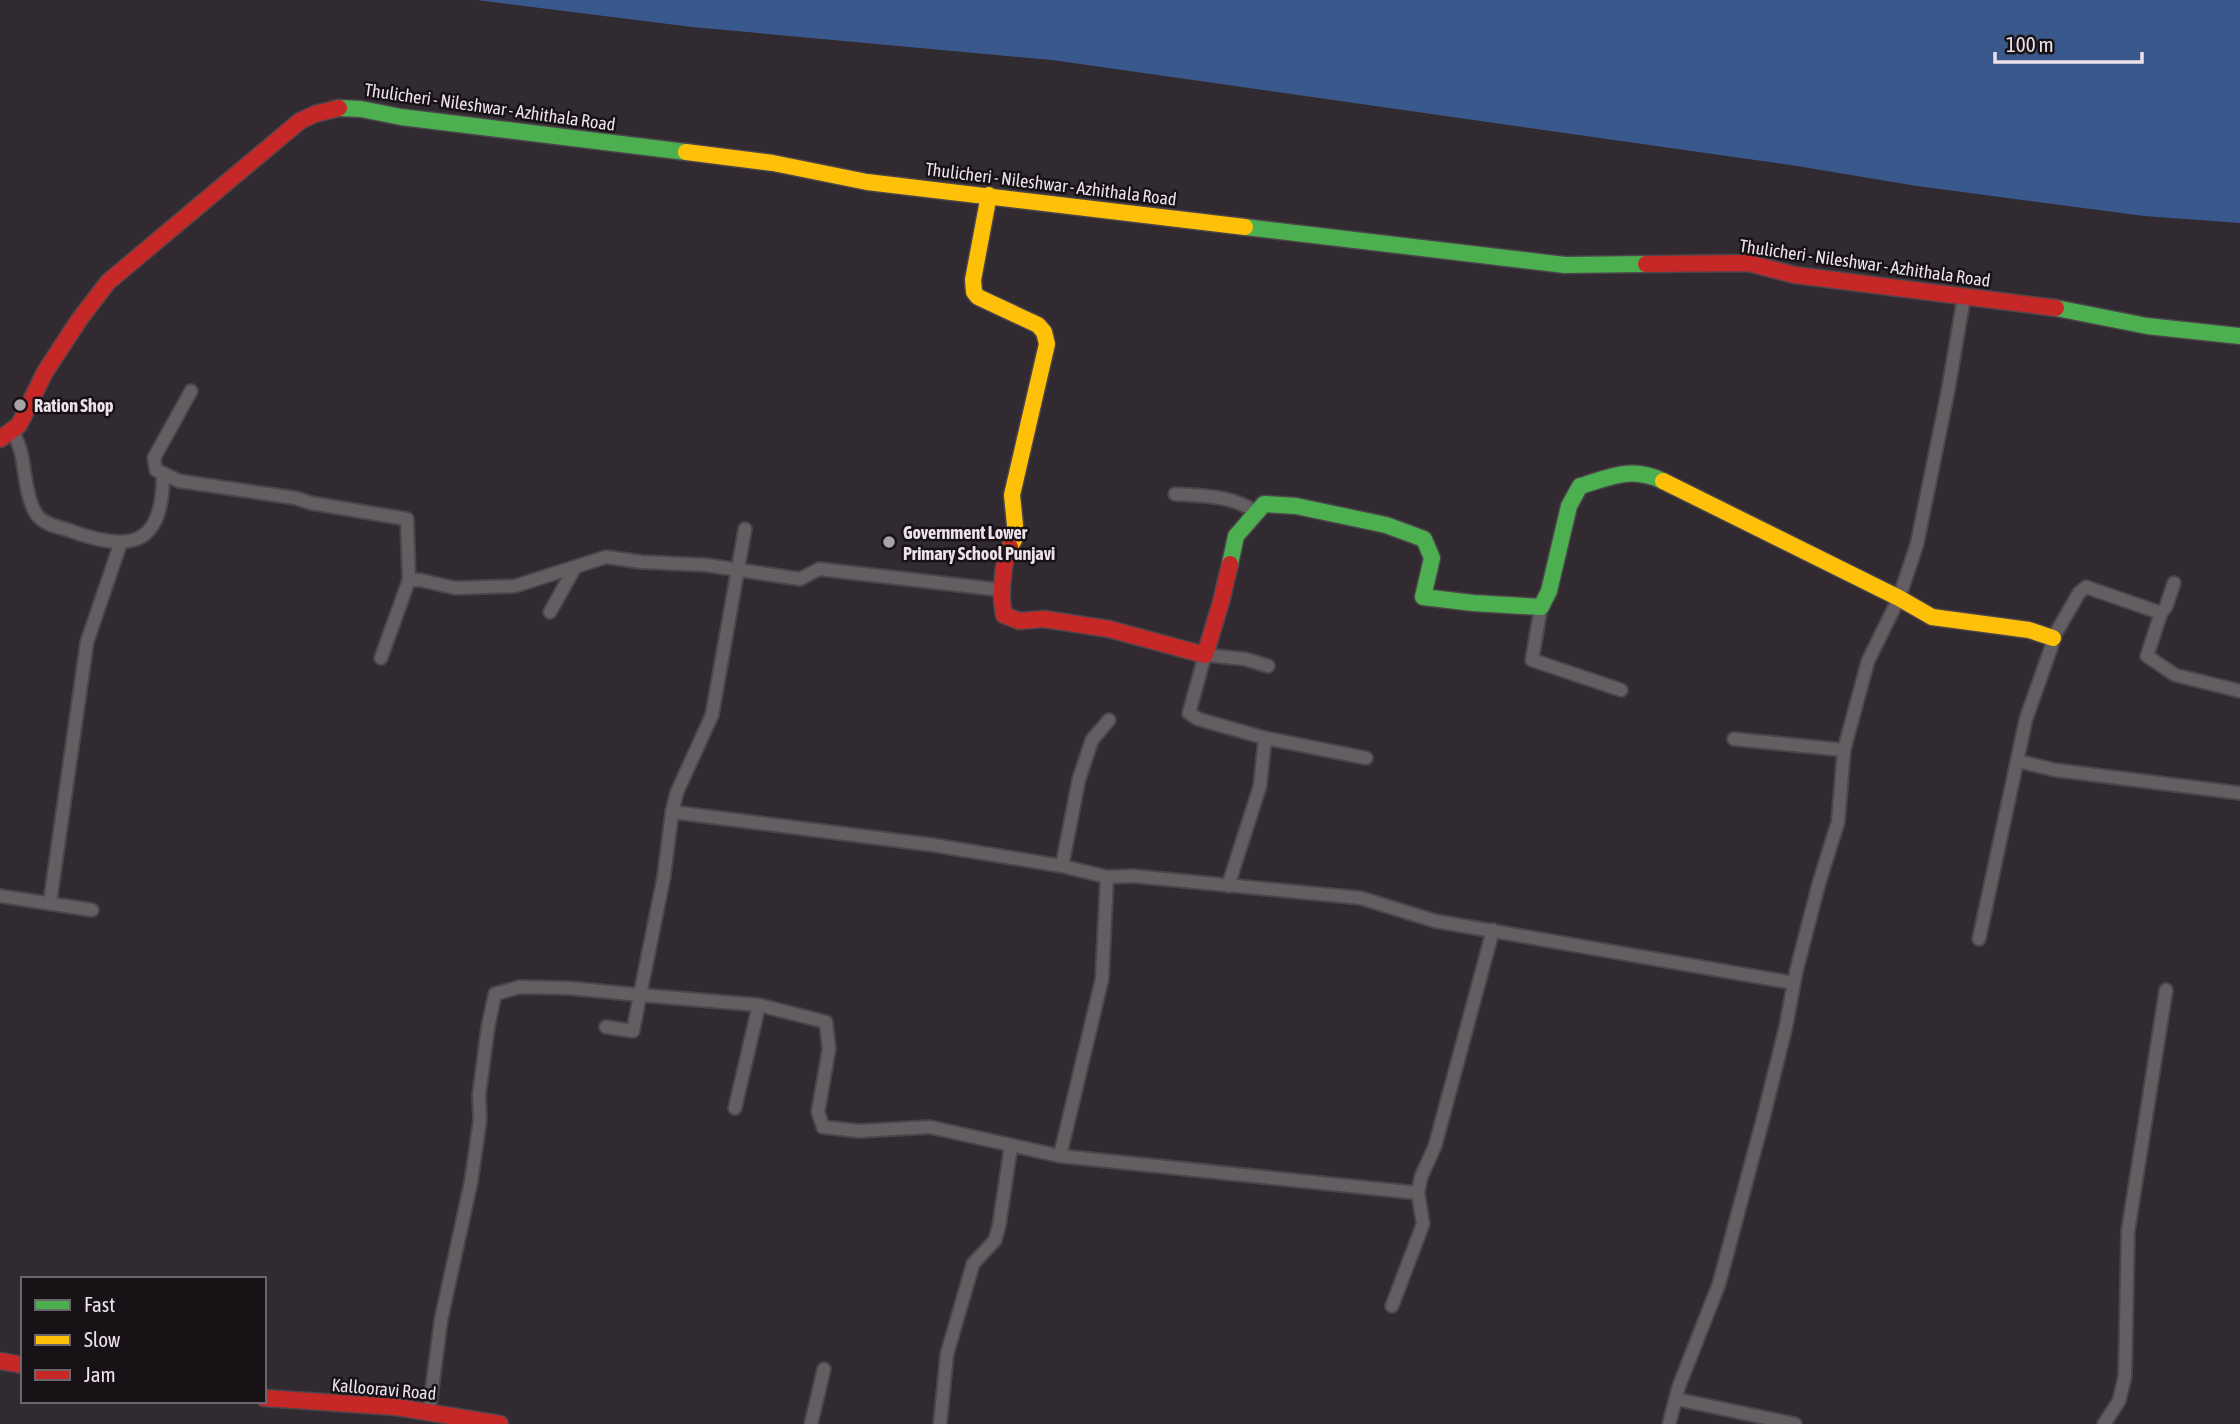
<svg xmlns="http://www.w3.org/2000/svg" width="2240" height="1424" font-family="'Asap Condensed',sans-serif">
<style>
.water{fill:#39598c}
.lines{fill:none;stroke-linecap:round;stroke-linejoin:round}
.street-casing{stroke:#4b454a;stroke-width:16}
.fast-casing{stroke:#4b454a;stroke-width:19}
.slow-casing{stroke:#4b454a;stroke-width:19}
.jam-casing{stroke:#4b454a;stroke-width:19}
.street{stroke:#625e62;stroke-width:12}
.fast{stroke:#4caf50;stroke-width:16}
.slow{stroke:#ffc107;stroke-width:16}
.jam{stroke:#c62828;stroke-width:16}
.poi-dot{fill:#aaa2a9;stroke:#181217;stroke-width:2.5}
.labels{text-anchor:middle;dominant-baseline:central;stroke-width:5;stroke-linejoin:round;paint-order:stroke}
.street-label{font-size:18px;fill:#ebe2ea;stroke:#181217}
.poi-label{font-size:18px;font-weight:bold;fill:#ebe2ea;stroke:#181217;text-anchor:start}
</style>
<rect width="100%" height="100%" fill="#312a30"/>
<polygon class="water" points="477,0 2240,0 2240,223 2144,216 1917,186 1797,166 1052,60 692,27"/>
<g class="lines">
<defs>
<g id="street">
<polyline points="191,391 154,458 156,470 179,481 295,498 311,503 407,519 409,580"/>
<path d="M13,431C16,438 19,445 21,452C25,469 26,500 37,515C44,525 60,527 71,531C132,553 163,545 163,475"/>
<path d="M1175,494C1204,496 1231,495 1256,512"/>
<polyline points="2174,583 2166,607 2161,613 2147,656 2175,675 2240,691"/>
<polyline points="1541,607 1532,660 1621,690"/>
<polyline points="550,612 574,569"/>
<polyline points="381,658 409,580 420,580 455,588 515,586 606,557 642,562 706,565 800,579 819,569 1002,590"/>
<polyline points="1268,666 1245,659 1205,655 1189,713 1198,719 1265,738 1366,758"/>
<polyline points="1734,739 1844,750"/>
<polyline points="2018,761 2055,770 2240,793"/>
<polyline points="672,812 933,845 1062,866 1107,877 1133,876 1361,898 1435,921 1794,983"/>
<polyline points="1062,866 1079,779 1092,740 1109,720"/>
<polyline points="1228,886 1260,786 1265,738"/>
<polyline points="0,896 92,910"/>
<polyline points="50,902 87,642 121,542"/>
<polyline points="1979,939 2026,719 2052,645 2053,638 2079,593 2086,587 2161,613"/>
<polyline points="606,1027 633,1031 640,995 759,1005 826,1022 829,1049 818,1112 823,1127 859,1131 930,1127 1060,1156 1418,1193 1421,1177 1435,1146 1493,930"/>
<polyline points="735,1108 759,1005"/>
<polyline points="1060,1156 1102,979 1107,877"/>
<polyline points="1392,1306 1423,1224 1418,1193"/>
<polyline points="1676,1399 1795,1424"/>
<polyline points="429,1412 441,1320 471,1182 480,1120 479,1095 488,1027 495,994 519,987 569,988 640,995 664,876 672,812 677,792 712,715 745,529"/>
<polyline points="811,1424 824,1369"/>
<polyline points="940,1424 947,1354 973,1264 995,1240 999,1226 1011,1146"/>
<polyline points="1669,1424 1679,1386 1719,1284 1763,1119 1786,1026 1796,972 1819,883 1838,822 1844,750 1868,661 1899,598 1917,544 1948,391 1964,297"/>
<polyline points="2104,1424 2119,1401 2125,1376 2128,1231 2166,990"/>
</g>
<g id="fast">
<polyline points="339,108 361,109 401,117 686,152"/>
<polyline points="1245,227 1565,265 1646,264"/>
<polyline points="2056,308 2147,326 2240,336"/>
<path d="M1230,564L1236,536L1264,504L1296,506L1386,525L1424,539L1432,558L1423,597L1473,603L1541,607L1549,591L1569,506L1580,486C1611,477 1631,466 1663,481"/>
</g>
<g id="slow">
<polyline points="686,152 773,163 867,182 1245,227"/>
<polyline points="989,195 973,280 974,292 978,297 1038,325 1044,332 1047,344 1012,495 1015,525 1014,540 1010,547"/>
<polyline points="1663,481 1899,598 1932,617 2029,630 2053,638"/>
</g>
<g id="jam">
<polyline points="1646,264 1748,263 1795,275 2056,308"/>
<polyline points="0,439 19,425 45,372 79,320 108,282 300,121 315,114 339,108"/>
<path d="M1010,547C1002,563 1000,598 1004,615L1019,621L1044,619L1109,629L1205,655L1221,602L1230,564"/>
<polyline points="0,1361 23,1365"/>
<polyline points="264,1398 396,1407 500,1424"/>
</g>
</defs>
<use href="#street" class="street-casing"/>
<use href="#fast" class="fast-casing"/>
<use href="#slow" class="slow-casing"/>
<use href="#jam" class="jam-casing"/>
<use href="#street" class="street"/>
<use href="#fast" class="fast"/>
<use href="#slow" class="slow"/>
<use href="#jam" class="jam"/>
</g>
<g class="poi-dot">
<circle cx="20" cy="405" r="7"/>
<circle cx="889" cy="542" r="7"/>
</g>
<g class="labels">
<g class="street-label">
<text transform="translate(490 107) rotate(8)">Thulicheri - Nileshwar - Azhithala Road</text>
<text transform="translate(1051 184) rotate(7)">Thulicheri - Nileshwar - Azhithala Road</text>
<text transform="translate(1865 263) rotate(8)">Thulicheri - Nileshwar - Azhithala Road</text>
<text transform="translate(384 1389) rotate(5)">Kallooravi Road</text>
</g>
<g class="poi-label">
<text x="34" y="405">Ration Shop</text>
<text x="903" y="532">Government Lower<tspan x="903" dy="21">Primary School Punjavi</tspan></text>
</g>
</g>
<rect x="21" y="1277" width="245" height="126" fill="#181217" stroke="#6c656b" stroke-width="2"/>
<rect x="35" y="1300" width="35" height="10" fill="#4caf50" stroke="#6c656b" stroke-width="2"/>
<text x="84" y="1312" font-size="21" fill="#ebe2ea">Fast</text>
<rect x="35" y="1335" width="35" height="10" fill="#ffc107" stroke="#6c656b" stroke-width="2"/>
<text x="84" y="1347" font-size="21" fill="#ebe2ea">Slow</text>
<rect x="35" y="1370" width="35" height="10" fill="#c62828" stroke="#6c656b" stroke-width="2"/>
<text x="84" y="1382" font-size="21" fill="#ebe2ea">Jam</text>
<path d="M1995 52v10h147v-10" fill="none" stroke="#ebe2ea" stroke-width="3.5"/>
<text x="2006" y="52" font-size="21" fill="#ebe2ea" stroke="#181217" stroke-width="5" paint-order="stroke">100 m</text>
</svg>
